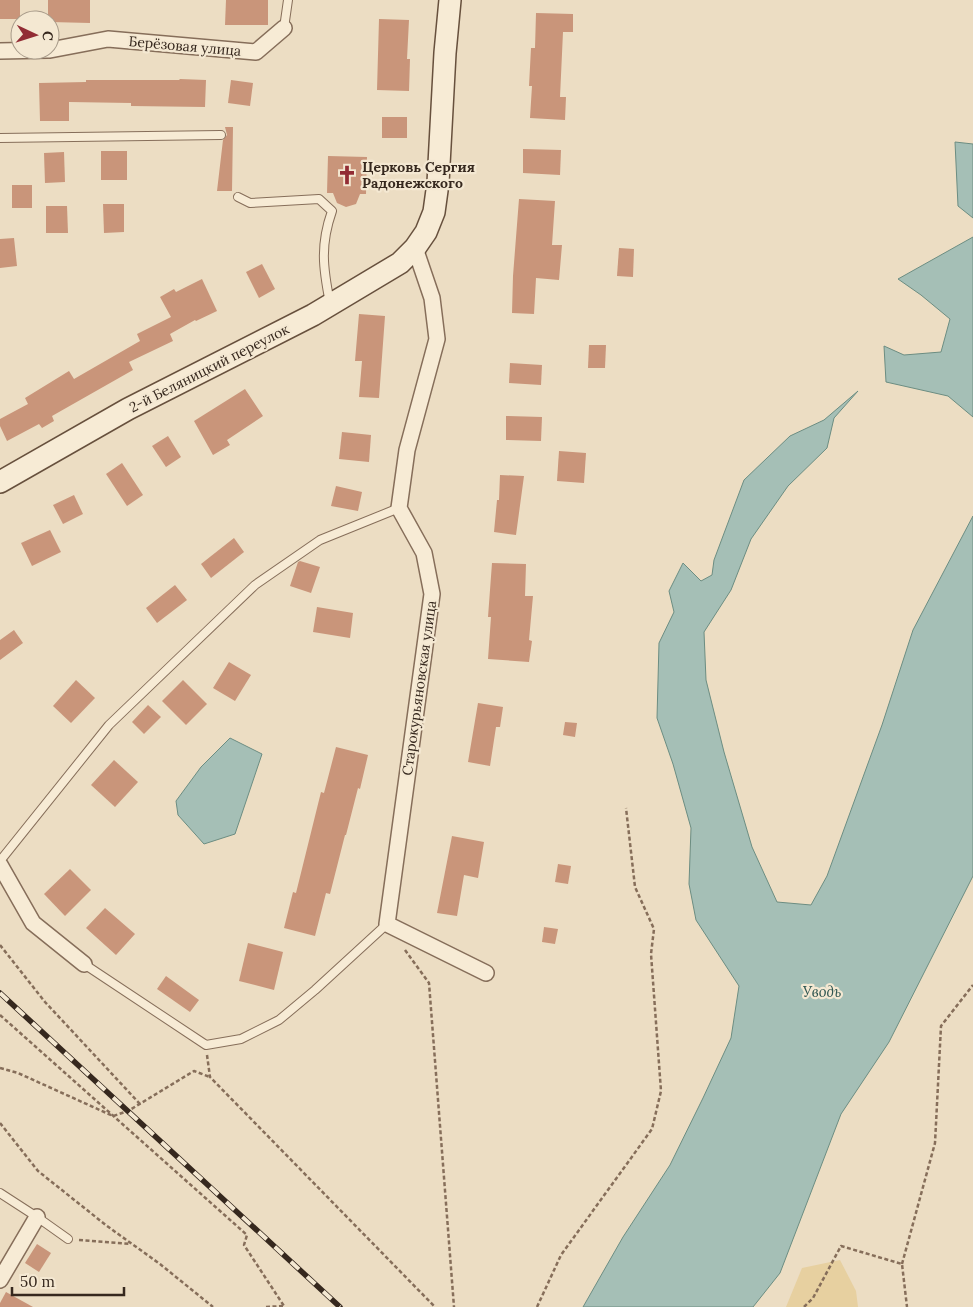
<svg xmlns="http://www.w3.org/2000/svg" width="973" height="1307" font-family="Lora,serif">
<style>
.sand{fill:#e7d0a0}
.water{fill:#a5bfb6;stroke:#6c8d82}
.building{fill:#c9957a}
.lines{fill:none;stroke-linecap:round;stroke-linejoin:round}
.service-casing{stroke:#866e5a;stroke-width:10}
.minor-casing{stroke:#866e5a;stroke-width:18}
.secondary-casing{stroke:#67503d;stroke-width:24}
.path{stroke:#866e5a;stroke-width:2.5;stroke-dasharray:4 2.5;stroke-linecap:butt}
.service{stroke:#f7ebd5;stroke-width:8}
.minor{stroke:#f7ebd5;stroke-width:15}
.secondary{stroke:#f7ebd5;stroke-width:21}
.rail-casing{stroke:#36281e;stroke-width:5.5}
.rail{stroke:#f4e8d2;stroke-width:4;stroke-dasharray:11;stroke-linecap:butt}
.labels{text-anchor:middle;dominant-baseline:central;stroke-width:4.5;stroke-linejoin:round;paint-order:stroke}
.street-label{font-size:14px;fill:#36281e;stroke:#f4e8d2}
.poi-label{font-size:14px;font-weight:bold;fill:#36281e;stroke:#f4e8d2;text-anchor:start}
.water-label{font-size:15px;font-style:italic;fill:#2e5550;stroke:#f4e8d2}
</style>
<rect width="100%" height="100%" fill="#ecddc3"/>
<polygon class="sand" points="840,1260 856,1291 858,1307 786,1307 802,1268"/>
<g class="water">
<polygon points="955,142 973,144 973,218 958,206"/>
<polygon points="973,237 973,417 948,396 886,382 884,346 904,355 941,352 950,319 921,295 898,279"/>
<polygon points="858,391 834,418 827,448 788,486 751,539 731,590 704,632 706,680 724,752 752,847 777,902 811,905 827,876 882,725 913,630 973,516 973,876 889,1042 841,1114 780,1273 753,1307 583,1307 623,1237 670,1165 703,1098 731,1038 739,986 696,920 689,884 691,828 673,764 657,718 659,643 674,612 669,591 683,563 701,581 712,575 714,560 744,480 790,436 824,420"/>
<polygon points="230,738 262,754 235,834 204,844 178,815 176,801 201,767"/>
</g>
<g class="building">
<rect x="0" y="0" width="20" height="19"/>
<polygon points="48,0 90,0 90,23 50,22 50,20 48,20"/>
<polygon points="226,0 268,0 268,25 225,25"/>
<polygon points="536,13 573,14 573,32 563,32 560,97 566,97 565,120 530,118 532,86 529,86 531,48 535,48"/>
<polygon points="379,19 409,20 407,59 410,59 409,91 377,90"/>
<polygon points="180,79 206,80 205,107 131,106 131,103 69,102 69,121 40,121 39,83 86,82 86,80 179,80"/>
<polygon points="231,80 253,83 250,106 228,103"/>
<rect x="382" y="117" width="25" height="21"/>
<polygon points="225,127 233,127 232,191 217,191 223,140 227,135"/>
<polygon points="523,149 561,150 560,175 523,173"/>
<rect x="101" y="151" width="26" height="29"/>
<polygon points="64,152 65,182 45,183 44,153"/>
<polygon points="328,156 367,157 366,194 360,194 356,204 346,207 337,203 333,193 327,193"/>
<rect x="12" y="185" width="20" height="23"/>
<polygon points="519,199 555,201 552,245 562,245 559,280 536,278 534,314 512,313 513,276"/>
<polygon points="103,204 124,204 124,232 104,233"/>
<polygon points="46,206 67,206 68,233 46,233"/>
<polygon points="14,238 17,266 0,268 0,239"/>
<polygon points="619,248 634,249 633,277 617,276"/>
<polygon points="262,264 275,289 259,298 246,272"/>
<polygon points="202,279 217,311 196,321 195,320 170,334 173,341 129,362 133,370 52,416 54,421 42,428 39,424 7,441 0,426 0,419 28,404 25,398 69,371 74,379 140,341 137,334 171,317 160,297 174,289 176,292"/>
<polygon points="359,314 385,316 379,398 359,397 362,361 355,361"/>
<polygon points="589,345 606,345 605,368 588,368"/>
<polygon points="510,363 542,365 541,385 509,383"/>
<polygon points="245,389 263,416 227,440 230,445 213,455 194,421"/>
<polygon points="506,416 542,417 541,441 506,440"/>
<polygon points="342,432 371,435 369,462 339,459"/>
<polygon points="168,436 181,457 166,467 152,446"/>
<polygon points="559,451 586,453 584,483 557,481"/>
<polygon points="122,463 143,495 127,506 106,474"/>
<polygon points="500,475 524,476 516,535 494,532 497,500 499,500"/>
<polygon points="336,486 362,492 358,511 331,506"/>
<polygon points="74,495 83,514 63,524 53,505"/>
<polygon points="50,530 61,552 32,566 21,543"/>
<polygon points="234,538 244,552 211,578 201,564"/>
<polygon points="300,561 320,567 311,593 290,586 298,562"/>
<polygon points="492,563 526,564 525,596 533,596 529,640 532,641 529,662 488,659 491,617 488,617"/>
<polygon points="175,585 187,600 157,623 146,608"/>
<polygon points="317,607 353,613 350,638 313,632"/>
<polygon points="14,630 23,643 0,660 0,640"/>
<polygon points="229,662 251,675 235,701 213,688"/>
<polygon points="76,680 95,698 71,723 53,706"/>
<polygon points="183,680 207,704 186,725 162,701"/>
<polygon points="478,703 503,707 500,727 496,727 490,766 468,762"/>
<polygon points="148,705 161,717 144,734 132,722"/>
<polygon points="565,722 577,723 575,737 563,735"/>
<polygon points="336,747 368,755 360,789 358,788 346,835 345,835 330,894 326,893 315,936 284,928 293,892 296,893 321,792 324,793"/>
<polygon points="114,760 138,782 115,807 91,785"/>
<polygon points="452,836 484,842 478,878 464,875 457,916 437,913"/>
<polygon points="558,864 571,866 568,884 555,882"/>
<polygon points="70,869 91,890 65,916 44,894"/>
<polygon points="105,908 135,934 116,955 86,928"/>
<polygon points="544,927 558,929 555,944 542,942"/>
<polygon points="248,943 283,952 274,990 239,981"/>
<polygon points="166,976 199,1000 190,1012 157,989"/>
<polygon points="37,1244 51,1253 39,1272 25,1263"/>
<polygon points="6,1292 33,1307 0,1307 0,1303"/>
</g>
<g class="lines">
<defs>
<g id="service">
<polyline points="284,28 288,0"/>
<polyline points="0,138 221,135"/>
<path d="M238,197L250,203L319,199L332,211C320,245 323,268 330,303"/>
<polyline points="0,861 109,725 255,585 320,540 399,508"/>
<polyline points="84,964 206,1045 241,1039 279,1020 315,990 387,924"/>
<polyline points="0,1193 37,1217 68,1239"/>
</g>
<g id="minor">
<polyline points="50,50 108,39 256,52 284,28"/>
<polyline points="0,51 47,50"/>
<polyline points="415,248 432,298 437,339 407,450 399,508 424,553 432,594 387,924 486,973"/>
<polyline points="0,865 33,923 84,964"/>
<polyline points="0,1280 37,1217"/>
</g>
<polyline id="secondary" points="0,482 128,409 313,315 400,263 415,248 426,232 434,212 438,183 445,53 450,0"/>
</defs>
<use href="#service" class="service-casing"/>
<use href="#minor" class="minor-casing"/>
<use href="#secondary" class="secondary-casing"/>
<g class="path">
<polyline points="0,945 45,1002 140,1104"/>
<polyline points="405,950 429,983 454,1307"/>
<polyline points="0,1015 247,1235 244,1245 284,1306"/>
<polyline points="207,1055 210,1077 435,1307"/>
<polyline points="0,1068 18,1073 113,1116 128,1111 194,1071 210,1077"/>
<polyline points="0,1123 38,1171 107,1226 160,1264 213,1307"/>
<polyline points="79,1240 130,1244"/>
<polyline points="902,1264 935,1143 941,1026 973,985"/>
<polyline points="266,1307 283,1306"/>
<polyline points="537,1307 561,1255 652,1129 661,1091 651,954 654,929 635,887 626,808"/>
<polyline points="804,1307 813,1298 841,1246 902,1264 907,1307"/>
</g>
<use href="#service" class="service"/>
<use href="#minor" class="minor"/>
<use href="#secondary" class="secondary"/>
<defs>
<polyline id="rail" points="0,993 340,1307"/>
</defs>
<use href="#rail" class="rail-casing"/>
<use href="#rail" class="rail"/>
</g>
<defs>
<symbol id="church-bare" viewBox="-9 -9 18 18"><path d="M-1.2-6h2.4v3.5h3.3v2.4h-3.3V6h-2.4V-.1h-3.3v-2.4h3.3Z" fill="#922c34" stroke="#f4e8d2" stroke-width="2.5" paint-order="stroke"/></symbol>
</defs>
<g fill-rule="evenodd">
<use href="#church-bare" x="333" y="161" width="28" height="28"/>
</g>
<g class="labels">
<g class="street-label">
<text transform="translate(185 46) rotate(5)">Берёзовая улица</text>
<text transform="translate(209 368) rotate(-27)">2-й Беляницкий переулок</text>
<text transform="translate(419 688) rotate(-82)">Старокурьяновская улица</text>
</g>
<g class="poi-label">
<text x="362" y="167">Церковь Сергия<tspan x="362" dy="16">Радонежского</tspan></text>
</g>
<g class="water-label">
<text x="822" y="991">Уводь</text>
</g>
</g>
<g transform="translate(35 35) rotate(94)"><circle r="24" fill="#f4e8d2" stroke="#a89b8a"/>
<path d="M0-4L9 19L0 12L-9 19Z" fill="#922c34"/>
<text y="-8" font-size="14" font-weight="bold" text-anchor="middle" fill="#36281e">С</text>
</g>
<path d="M12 1287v8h112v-8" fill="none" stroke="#36281e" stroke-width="2.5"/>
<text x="20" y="1287" font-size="15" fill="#36281e" stroke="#f4e8d2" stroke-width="4" paint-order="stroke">50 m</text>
</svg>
